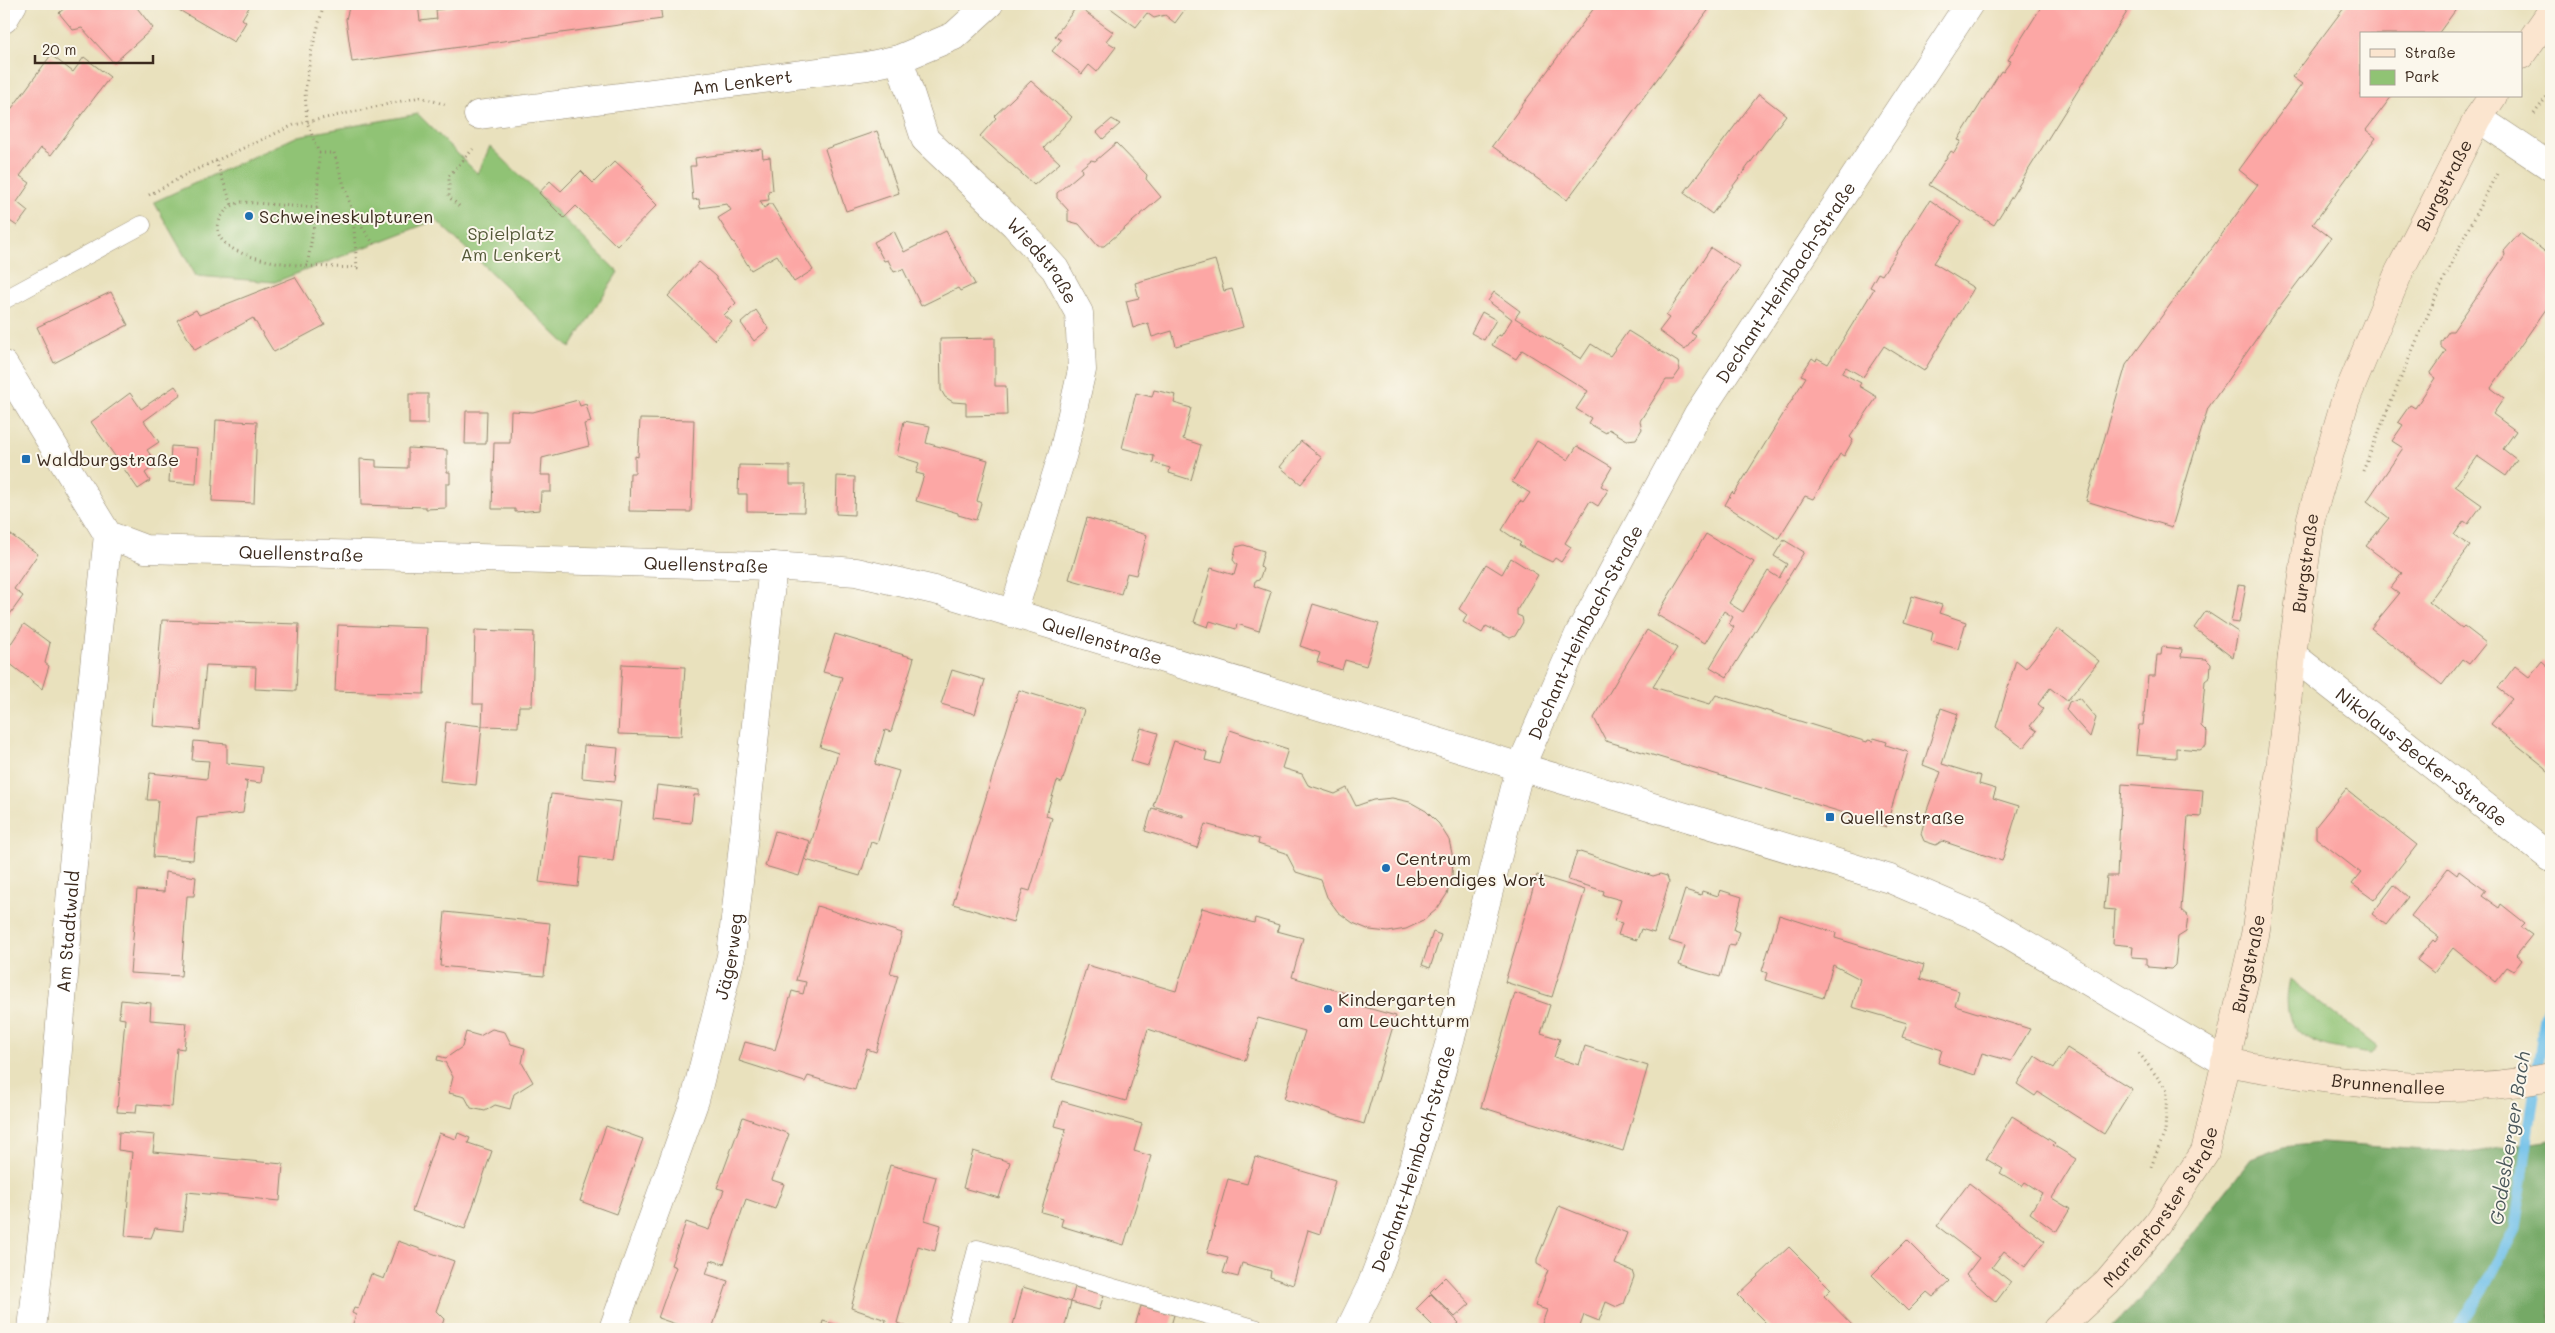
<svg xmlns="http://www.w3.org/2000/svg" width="2555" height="1333" font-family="Mali,sans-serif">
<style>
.green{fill:#90c374;stroke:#667649}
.forest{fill:#74a966;stroke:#586a42}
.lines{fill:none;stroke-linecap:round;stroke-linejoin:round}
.stream{stroke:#6dbfe9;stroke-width:11}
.building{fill:#fca7a5}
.lane-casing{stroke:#92866e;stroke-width:19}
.street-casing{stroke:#92866e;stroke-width:29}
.secondary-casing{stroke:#92866e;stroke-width:29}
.path{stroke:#92866e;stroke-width:3;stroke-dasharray:1 4;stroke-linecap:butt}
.lane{stroke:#fff;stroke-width:18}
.street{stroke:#fff;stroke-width:28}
.secondary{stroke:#fbe5cf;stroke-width:28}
.poi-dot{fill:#1f6fb2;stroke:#fbf7ec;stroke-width:2}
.labels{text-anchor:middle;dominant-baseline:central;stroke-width:4;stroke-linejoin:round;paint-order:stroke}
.street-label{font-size:18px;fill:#3b2a1e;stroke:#fbf7ec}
.poi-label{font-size:18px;fill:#3b2a1e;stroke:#fbf7ec;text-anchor:start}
.park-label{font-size:18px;fill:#545838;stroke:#fbf7ec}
.water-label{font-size:19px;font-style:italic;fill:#4a575b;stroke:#fbf7ec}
</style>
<rect width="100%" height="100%" fill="#fbf7ec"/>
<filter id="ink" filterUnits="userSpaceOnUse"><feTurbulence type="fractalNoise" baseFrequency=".02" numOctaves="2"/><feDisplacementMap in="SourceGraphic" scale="10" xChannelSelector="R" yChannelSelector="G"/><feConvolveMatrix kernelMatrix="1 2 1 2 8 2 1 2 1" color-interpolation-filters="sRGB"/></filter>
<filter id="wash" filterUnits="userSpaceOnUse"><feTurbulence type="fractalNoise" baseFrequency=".0096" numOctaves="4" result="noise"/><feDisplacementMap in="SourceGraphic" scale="20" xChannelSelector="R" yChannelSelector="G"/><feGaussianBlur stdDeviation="1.12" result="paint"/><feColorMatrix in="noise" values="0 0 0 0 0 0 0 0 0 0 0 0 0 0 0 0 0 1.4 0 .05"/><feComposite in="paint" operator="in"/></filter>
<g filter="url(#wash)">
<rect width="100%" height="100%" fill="#e9e1bd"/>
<g class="green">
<polygon points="418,114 478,174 490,146 618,272 570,348 436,220 275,282 196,276 154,202 298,136"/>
<path d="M2290,979L2377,1047L2371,1054C2322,1046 2275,1043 2290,979Z"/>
</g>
<polygon class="forest" points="2551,1140 2551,1329 2109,1329 2142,1298 2251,1159 2283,1147 2321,1143 2468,1153"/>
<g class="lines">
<polyline class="stream" points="2458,1329 2484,1288 2515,1229 2545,1016 2551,999"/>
</g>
<g id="blocks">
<g class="building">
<polygon points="69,4 134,4 153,28 114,63 82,28 73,30 59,13"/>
<polygon points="182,4 251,4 242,19 246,22 234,42 179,10"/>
<polygon points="350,4 418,4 420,21 437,19 436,10 453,7 453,4 660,4 662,19 352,62 346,19"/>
<polygon points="1105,4 1189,4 1175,23 1165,15 1154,18 1147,13 1136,27"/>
<polygon points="1597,4 1713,4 1567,200 1492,146"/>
<polygon points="2043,4 2132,4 1994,225 1929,185 1951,151 1954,153 1961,141 1958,140 2001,71 2003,72 2011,61 2008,60"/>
<polygon points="2347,4 2460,4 2438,34 2361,34 2361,96 2392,96 2366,130 2376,138 2313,224 2331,238 2268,322 2208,408 2172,527 2086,501 2126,365 2258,185 2239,170 2302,84 2292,77"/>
<polygon points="1077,6 1113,32 1106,41 1116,47 1097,72 1089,65 1082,74 1052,51 1061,40 1055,36"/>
<polygon points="51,55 73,72 84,57 110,77 51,155 41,148 20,176 30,183 17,202 28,211 17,226 4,217 4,119"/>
<polygon points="1031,81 1072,117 1044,148 1060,163 1034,185 980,136 996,118 994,116"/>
<polygon points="1759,94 1786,115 1712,214 1684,193"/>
<polygon points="1112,119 1120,124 1103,139 1097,132"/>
<polygon points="877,131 899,193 846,211 825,149"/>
<polygon points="1116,143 1147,175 1146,179 1161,197 1104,246 1098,246 1079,224 1068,221 1068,210 1057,198 1057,193 1082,172 1081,168 1091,160 1095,161"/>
<polygon points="762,149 763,158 770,157 773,190 768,191 769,200 760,201 764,208 771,203 813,270 794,282 777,255 751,270 718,218 731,210 727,204 700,208 699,199 693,200 690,166 696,166 695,158"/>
<polygon points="615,161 643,187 641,189 657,205 617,246 576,206 564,218 539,193 550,181 561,191 581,171 593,183"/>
<polygon points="1930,200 1961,222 1934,263 1974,288 1924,371 1884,346 1863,377 1846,367 1842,373 1861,383 1859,386 1877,397 1850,437 1853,440 1844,456 1840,454 1813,499 1805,496 1778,539 1725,505 1732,492 1734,494 1806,377 1801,375 1812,358 1816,361 1817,358 1828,364 1874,289 1870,287 1878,273 1882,275"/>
<polygon points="894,231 904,252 946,231 975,284 960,291 958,288 921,306 903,269 894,272 888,260 884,261 874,242"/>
<polygon points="2520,233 2551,256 2551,302 2491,388 2504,398 2493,414 2516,431 2503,449 2517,460 2506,476 2477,456 2455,486 2482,505 2468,524 2464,521 2454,535 2470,546 2429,602 2462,628 2464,626 2486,643 2469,664 2462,659 2442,685 2371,628 2399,594 2391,588 2402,573 2366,546 2389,518 2367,501 2403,448 2392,441 2403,425 2398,422 2410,405 2415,408 2435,378 2430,374 2446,351 2441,347 2441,342 2449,331 2453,331 2505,255 2504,251"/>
<polygon points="1711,248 1740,267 1691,333 1696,336 1685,350 1659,331 1669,318 1666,316"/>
<polygon points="1215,260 1224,291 1232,289 1243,327 1176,346 1172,331 1152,337 1148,323 1133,328 1126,301 1139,298 1135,283"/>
<polygon points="699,262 715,276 736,303 724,315 732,322 715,340 668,296"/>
<polygon points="295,277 325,325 274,352 253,318 195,350 177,320 196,310 199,315"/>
<polygon points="111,292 128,325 54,363 37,327"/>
<polygon points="1494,292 1520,311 1515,318 1581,359 1591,344 1610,356 1628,331 1678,362 1680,370 1673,380 1666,380 1640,421 1642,429 1636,439 1627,440 1609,429 1606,433 1588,423 1591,418 1576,409 1588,391 1522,350 1516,359 1492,345 1498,335 1501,336 1512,319 1488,301"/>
<polygon points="756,310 769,329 754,341 741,323"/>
<polygon points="1482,312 1496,320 1484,340 1471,333"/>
<polygon points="995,338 995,386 1006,386 1007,415 966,416 966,403 953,402 945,397 941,390 940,339"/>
<polygon points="175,386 181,394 144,421 159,442 147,450 157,464 145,473 150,481 138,489 91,422 130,393 141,409"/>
<polygon points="1154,390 1176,395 1174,403 1191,408 1183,439 1201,445 1191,480 1169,473 1170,468 1153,463 1154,456 1122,448 1136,393 1152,397"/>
<rect x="409" y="394" width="19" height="30"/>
<polygon points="578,400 580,406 586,404 591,422 584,424 589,446 542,458 541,475 551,475 551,492 541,492 540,510 515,512 515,509 492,509 494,443 510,443 511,411 533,412"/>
<polygon points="466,411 487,411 486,444 465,444"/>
<polygon points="640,419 694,420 691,512 629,511 630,473 635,473 635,456 638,457"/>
<polygon points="216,420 257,422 254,503 212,501"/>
<polygon points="904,421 930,426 926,443 988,460 977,501 981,503 976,520 958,515 958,513 916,501 924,475 916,473 919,463 897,456"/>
<polygon points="1301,441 1322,458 1301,484 1280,467"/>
<polygon points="1537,441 1568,460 1577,446 1612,467 1601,486 1608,490 1598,506 1590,501 1565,543 1571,547 1561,562 1555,558 1552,562 1533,553 1519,545 1521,543 1502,530 1520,501 1523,503 1530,493 1512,482"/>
<polygon points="171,446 198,448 196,484 169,482"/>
<polygon points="408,448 447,450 447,472 450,472 450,484 446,484 446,508 426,509 426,507 361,505 360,459 376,460 376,467 408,468"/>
<polygon points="739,465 790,466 790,484 805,484 804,512 747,511 747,494 738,494"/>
<polygon points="837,476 855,477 854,515 836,514"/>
<polygon points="1087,518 1147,535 1136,575 1127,573 1121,594 1069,579"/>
<polygon points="4,530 38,554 14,589 23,596 8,617 4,614"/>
<polygon points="1706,534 1754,562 1729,603 1743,612 1768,571 1779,578 1787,564 1774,556 1784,540 1804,552 1727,677 1710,667 1734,627 1729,624 1733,617 1724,611 1705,643 1657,615"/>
<polygon points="1244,545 1264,551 1260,566 1263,569 1259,580 1255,581 1254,586 1271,592 1259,631 1237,624 1236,629 1210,621 1208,627 1194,622 1211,568 1234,575 1237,565 1233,560 1236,547"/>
<polygon points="1511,558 1538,575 1517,610 1517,615 1522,617 1523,622 1515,636 1510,638 1486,626 1482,633 1463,622 1467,615 1459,609 1486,564 1502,574"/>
<polygon points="2238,585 2246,586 2239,623 2231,622"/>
<polygon points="1912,596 1942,605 1939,613 1966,622 1958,649 1931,641 1933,632 1904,623"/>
<polygon points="1313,604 1379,624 1366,666 1345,660 1342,670 1317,662 1320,653 1300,646"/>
<polygon points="2206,611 2238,632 2233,658 2194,628"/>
<polygon points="162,620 299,624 296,691 255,689 256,667 206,665 200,730 153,726"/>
<polygon points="24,624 50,643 45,663 49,666 42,689 4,659 4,654"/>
<polygon points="338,625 427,628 424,694 335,691"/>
<polygon points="2058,628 2099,661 2067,701 2050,688 2038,704 2044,709 2030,726 2037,731 2023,748 1996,727 2016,660 2026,668"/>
<polygon points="475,630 534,632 532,706 519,706 518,727 482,726 483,704 473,704"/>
<polygon points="1647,630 1677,648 1653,687 1710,704 1716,695 1867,742 1868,740 1873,741 1874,738 1887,742 1886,745 1908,752 1886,827 1863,819 1862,823 1850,819 1851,815 1606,741 1594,718"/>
<polygon points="835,634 914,658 891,732 885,730 875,764 899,771 877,844 871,842 860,876 806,860 838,753 820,747 842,677 823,672"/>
<polygon points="2162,647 2182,649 2181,657 2206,659 2211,664 2210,677 2205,681 2201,726 2207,732 2206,746 2200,750 2176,748 2176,758 2136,755 2139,725 2143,725 2148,676 2155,676 2157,655 2161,655"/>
<polygon points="2542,661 2551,669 2551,778 2546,768 2491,724 2512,699 2498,688 2515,666 2529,677"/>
<polygon points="622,664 685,667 681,736 618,734"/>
<polygon points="952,670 985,680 975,714 941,704"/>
<polygon points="1019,690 1084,710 1062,783 1057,781 1046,816 1052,818 1030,891 1023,889 1013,922 953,904"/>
<polygon points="2079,698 2096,718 2090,737 2066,710 2069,702"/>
<polygon points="1941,708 1958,714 1942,764 1981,776 1979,784 1996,789 1993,798 2019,806 2002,861 1942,841 1936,845 1924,841 1921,834 1927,810 1941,772 1923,765"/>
<polygon points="446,722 482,726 476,785 440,781"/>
<polygon points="1141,728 1158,733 1148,766 1131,761"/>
<polygon points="1230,730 1288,749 1282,768 1302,774 1308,785 1335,794 1347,788 1356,806 1373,800 1392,798 1410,802 1426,811 1439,824 1449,840 1453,858 1452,876 1447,894 1437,909 1423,921 1406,929 1388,932 1370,930 1353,923 1338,912 1327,897 1321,880 1296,872 1286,853 1258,844 1259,839 1205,824 1197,848 1145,831 1152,808 1183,817 1183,815 1153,806 1174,741 1207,752 1205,760 1220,764"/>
<polygon points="194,741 227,744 227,763 263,767 261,783 244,781 247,783 243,813 197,818 193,860 153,857 158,800 147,800 150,773 207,779 209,761 192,760"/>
<polygon points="584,745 618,748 615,781 582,778"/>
<polygon points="2122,784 2203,790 2201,817 2188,816 2181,910 2188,916 2186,932 2178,937 2175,965 2171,969 2148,967 2146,964 2146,958 2132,957 2133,946 2113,944 2115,910 2104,909 2107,876 2117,876"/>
<polygon points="657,785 699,790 699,795 694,795 691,823 653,819"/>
<polygon points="2346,789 2417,845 2374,900 2352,884 2361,873 2316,838 2316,826"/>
<polygon points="551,794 621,802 613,861 581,857 578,887 539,882"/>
<polygon points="775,831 810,841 799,876 765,866"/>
<polygon points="1577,851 1653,876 1660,874 1667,876 1669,882 1654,933 1641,929 1637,940 1618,935 1622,923 1614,921 1621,900 1603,895 1604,891 1568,880"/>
<polygon points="2448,868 2457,875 2459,871 2486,891 2482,896 2499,908 2501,904 2525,923 2521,927 2532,935 2516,955 2522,960 2514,971 2507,967 2495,982 2453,948 2434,973 2417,960 2433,940 2435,942 2439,937 2411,916"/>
<polygon points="165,872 196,877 194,896 187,896 181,976 130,973 137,890 164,892"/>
<polygon points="4,874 7,874 5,897 4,897"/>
<polygon points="1537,875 1585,890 1552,997 1505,982"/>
<polygon points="2394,885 2408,897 2386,925 2372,914"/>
<polygon points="1685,890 1701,895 1702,891 1718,896 1720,890 1742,897 1734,930 1739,932 1735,946 1729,945 1720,977 1679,965 1685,946 1669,941"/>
<polygon points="817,906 902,933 890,973 898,975 876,1052 867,1049 855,1090 808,1076 805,1082 739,1061 745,1042 775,1050 792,991 803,994 806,982 796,980"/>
<polygon points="1202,908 1254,923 1255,918 1279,925 1277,931 1303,938 1292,977 1352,995 1350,1003 1396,1016 1364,1124 1284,1099 1305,1031 1258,1018 1245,1061 1148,1029 1126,1101 1052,1080 1087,965 1176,991"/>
<polygon points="445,912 550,923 544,976 440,966"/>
<polygon points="1779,915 1836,933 1835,938 1924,965 1920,979 1959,991 1955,1006 2030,1029 2011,1061 1982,1053 1975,1075 1938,1063 1942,1050 1902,1037 1907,1023 1852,1007 1860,979 1833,965 1823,998 1765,980 1767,973 1762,971"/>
<polygon points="1433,932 1441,935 1430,968 1422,965"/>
<polygon points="1515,993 1550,1005 1541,1033 1560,1039 1554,1057 1579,1065 1585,1046 1648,1066 1623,1151 1481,1107"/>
<polygon points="121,1000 151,1003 150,1020 187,1023 184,1049 177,1048 172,1107 137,1104 136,1113 117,1112 125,1019 119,1018"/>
<polygon points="492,1029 505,1032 511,1044 525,1048 522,1063 533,1082 514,1094 510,1109 495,1105 485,1111 471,1108 465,1097 449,1093 453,1077 445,1062 437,1060 438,1056 446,1058 462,1047 466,1032 480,1036"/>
<polygon points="2067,1048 2132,1089 2104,1134 2038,1092 2035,1096 2017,1084 2035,1056 2054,1068"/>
<polygon points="1062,1101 1142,1124 1134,1151 1151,1156 1124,1245 1061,1226 1063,1218 1041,1212 1066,1129 1055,1126"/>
<polygon points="2012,1116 2055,1143 2053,1145 2076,1159 2052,1198 2070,1209 2056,1232 2030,1213 2042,1193 2025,1182 2022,1186 2000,1173 2003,1169 1986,1159"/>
<polygon points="743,1117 789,1134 772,1180 784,1184 775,1209 746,1199 724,1264 711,1260 706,1274 728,1281 712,1329 690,1329 658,1318 676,1267 671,1265 686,1222 709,1230 724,1190 717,1188"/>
<polygon points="606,1126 643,1139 616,1214 580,1201"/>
<polygon points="119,1132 155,1135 153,1152 283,1164 280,1201 187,1192 183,1231 155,1228 151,1238 125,1236 132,1152 118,1150"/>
<polygon points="439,1133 456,1139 458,1133 470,1138 468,1143 492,1151 465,1229 412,1211"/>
<polygon points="973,1151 1010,1162 999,1198 963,1188"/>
<polygon points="1255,1157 1335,1181 1320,1234 1308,1230 1293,1285 1270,1277 1271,1271 1242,1263 1238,1277 1223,1273 1228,1258 1207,1253 1228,1179 1247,1184"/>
<polygon points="890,1165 936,1177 925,1220 941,1225 935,1251 918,1246 897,1323 913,1329 884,1329 886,1320 851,1308"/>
<polygon points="1969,1183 2045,1241 2025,1267 2004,1251 1992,1267 2011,1282 1996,1302 1966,1275 1979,1258 1937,1226"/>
<polygon points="1559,1206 1627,1233 1615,1264 1632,1271 1634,1277 1624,1304 1617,1307 1606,1302 1599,1321 1584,1315 1579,1329 1540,1329 1547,1310 1535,1306 1548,1270 1537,1264 1537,1259"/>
<polygon points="1907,1240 1949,1282 1933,1297 1927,1292 1908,1311 1872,1275"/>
<polygon points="398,1241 454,1261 436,1311 444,1319 441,1329 398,1329 390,1326 389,1329 351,1329 356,1315 352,1313 354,1308 358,1309 371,1274 384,1279"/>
<polygon points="1789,1247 1831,1289 1824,1296 1856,1329 1772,1329 1738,1295"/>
<polygon points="1445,1277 1470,1304 1455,1317 1430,1292"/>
<polygon points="1023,1287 1071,1302 1064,1329 1012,1329"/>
<polygon points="1075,1287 1104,1295 1099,1310 1071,1302"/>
<polygon points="1431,1294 1459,1323 1452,1329 1436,1329 1416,1309"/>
<polygon points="1141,1306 1174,1315 1170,1329 1134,1329"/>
<polygon points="823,1321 851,1329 821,1329"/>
</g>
</g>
</g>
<g filter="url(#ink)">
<use href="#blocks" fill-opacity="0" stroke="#92866e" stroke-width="1"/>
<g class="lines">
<defs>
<g id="lane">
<polyline points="4,300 142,225"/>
<polyline points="956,1329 977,1249 1257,1329"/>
</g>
<g id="street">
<polyline points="4,19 13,4"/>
<path id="s1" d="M899,59L925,139L1015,225L1055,269L1079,313L1082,370L1063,453L1013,613"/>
<path id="s2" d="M478,115L867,66L899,59L954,36L989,4"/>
<polyline points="2478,118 2551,167"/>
<path id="s3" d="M4,365L108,535L145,549L773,566L856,572L943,592L1890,879L1981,918L2225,1062"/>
<path id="s4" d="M2292,655L2551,858"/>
<path id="s5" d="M32,1329L45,1209L73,865L108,535"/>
<path id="s6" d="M613,1329L695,1100L731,956L773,566"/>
<path id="s7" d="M1350,1329L1371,1286L1400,1209L1433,1101L1460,1005L1520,768L1579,634L1698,414L1969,4"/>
</g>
<g id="secondary">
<polyline points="2521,55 2551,12"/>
<path id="s8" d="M2225,1062C2335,1082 2441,1099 2551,1077"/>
<path id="s9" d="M2057,1329L2107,1283L2158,1223L2205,1152L2255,935L2280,770L2292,655L2311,518L2345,401L2399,272L2478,118L2493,96"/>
</g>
</defs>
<use href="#lane" class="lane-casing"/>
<use href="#street" class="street-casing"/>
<use href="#secondary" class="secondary-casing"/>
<g class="path">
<polyline points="2534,114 2551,91"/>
<polyline points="319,153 334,153 353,214 376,247"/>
<polyline points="216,161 232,205"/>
<polyline points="149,195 189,173 294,125 420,97 447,105"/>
<polyline points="459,206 449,197 449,176 473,149"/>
<path d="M317,208L242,202C231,205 223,210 219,222C208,257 286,264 307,266L317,208L319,153L307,122L305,92L311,53L324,4"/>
<polyline points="307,266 357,268 353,216"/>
<path d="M2363,471C2404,369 2445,268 2498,172"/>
<polyline points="2139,1053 2167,1090 2165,1132 2151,1167"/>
<polyline points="2539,1329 2551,1321"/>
</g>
<use href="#lane" class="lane"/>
<use href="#street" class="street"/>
<use href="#secondary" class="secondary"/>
</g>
</g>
<g class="poi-dot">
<circle cx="249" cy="216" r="5"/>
<rect x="21" y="454" width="10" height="10" rx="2.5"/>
<rect x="1825" y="812" width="10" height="10" rx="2.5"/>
<circle cx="1386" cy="868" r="5"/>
<circle cx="1328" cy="1009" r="5"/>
</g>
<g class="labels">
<g class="street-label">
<text stroke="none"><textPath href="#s2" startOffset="266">Am Lenkert</textPath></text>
<text stroke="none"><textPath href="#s9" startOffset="1235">Burgstraße</textPath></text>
<text stroke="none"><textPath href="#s1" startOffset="254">Wiedstraße</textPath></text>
<text stroke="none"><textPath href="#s7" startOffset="1142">Dechant-Heimbach-Straße</textPath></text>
<text stroke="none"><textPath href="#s3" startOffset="395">Quellenstraße</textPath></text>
<text stroke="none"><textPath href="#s9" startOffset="830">Burgstraße</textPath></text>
<text stroke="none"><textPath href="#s3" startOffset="800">Quellenstraße</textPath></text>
<text stroke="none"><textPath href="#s7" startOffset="738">Dechant-Heimbach-Straße</textPath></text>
<text stroke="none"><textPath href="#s3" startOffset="1206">Quellenstraße</textPath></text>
<text stroke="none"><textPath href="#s4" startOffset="165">Nikolaus-Becker-Straße</textPath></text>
<text stroke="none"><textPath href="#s5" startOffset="399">Am Stadtwald</textPath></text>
<text stroke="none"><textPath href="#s6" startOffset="391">Jägerweg</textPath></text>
<text stroke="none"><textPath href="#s9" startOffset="425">Burgstraße</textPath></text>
<text stroke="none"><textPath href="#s8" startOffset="165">Brunnenallee</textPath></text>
<text stroke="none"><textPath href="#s7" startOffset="182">Dechant-Heimbach-Straße</textPath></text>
<text stroke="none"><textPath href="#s9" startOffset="162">Marienforster Straße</textPath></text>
</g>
<g class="poi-label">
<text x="259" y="216">Schweineskulpturen</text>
<text x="36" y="459">Waldburgstraße</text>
<text x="1840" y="817">Quellenstraße</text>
<text x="1396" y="858">Centrum<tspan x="1396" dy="21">Lebendiges Wort</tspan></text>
<text x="1338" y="999">Kindergarten<tspan x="1338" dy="21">am Leuchtturm</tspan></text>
</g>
<g class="park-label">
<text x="511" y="233">Spielplatz<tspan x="511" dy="21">Am Lenkert</tspan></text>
</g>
<g class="water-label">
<text transform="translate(2509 1138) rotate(-81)">Godesberger Bach</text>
</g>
</g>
<rect width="2555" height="1333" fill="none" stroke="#fbf7ec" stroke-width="20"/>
<rect x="2360" y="32" width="162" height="65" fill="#fbf7ec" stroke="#aea59a"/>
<rect x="2370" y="49" width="25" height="8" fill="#fbe5cf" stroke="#aea59a"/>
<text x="2405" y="58" font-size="15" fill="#3b2a1e">Straße</text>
<rect x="2370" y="70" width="25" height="15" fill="#90c374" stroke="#aea59a"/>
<text x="2405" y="82" font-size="15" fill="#3b2a1e">Park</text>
<path d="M35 55v8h118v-8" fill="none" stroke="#3b2a1e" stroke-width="2.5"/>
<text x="42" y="55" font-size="15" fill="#3b2a1e" stroke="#fbf7ec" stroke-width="4" paint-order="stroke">20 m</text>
</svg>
